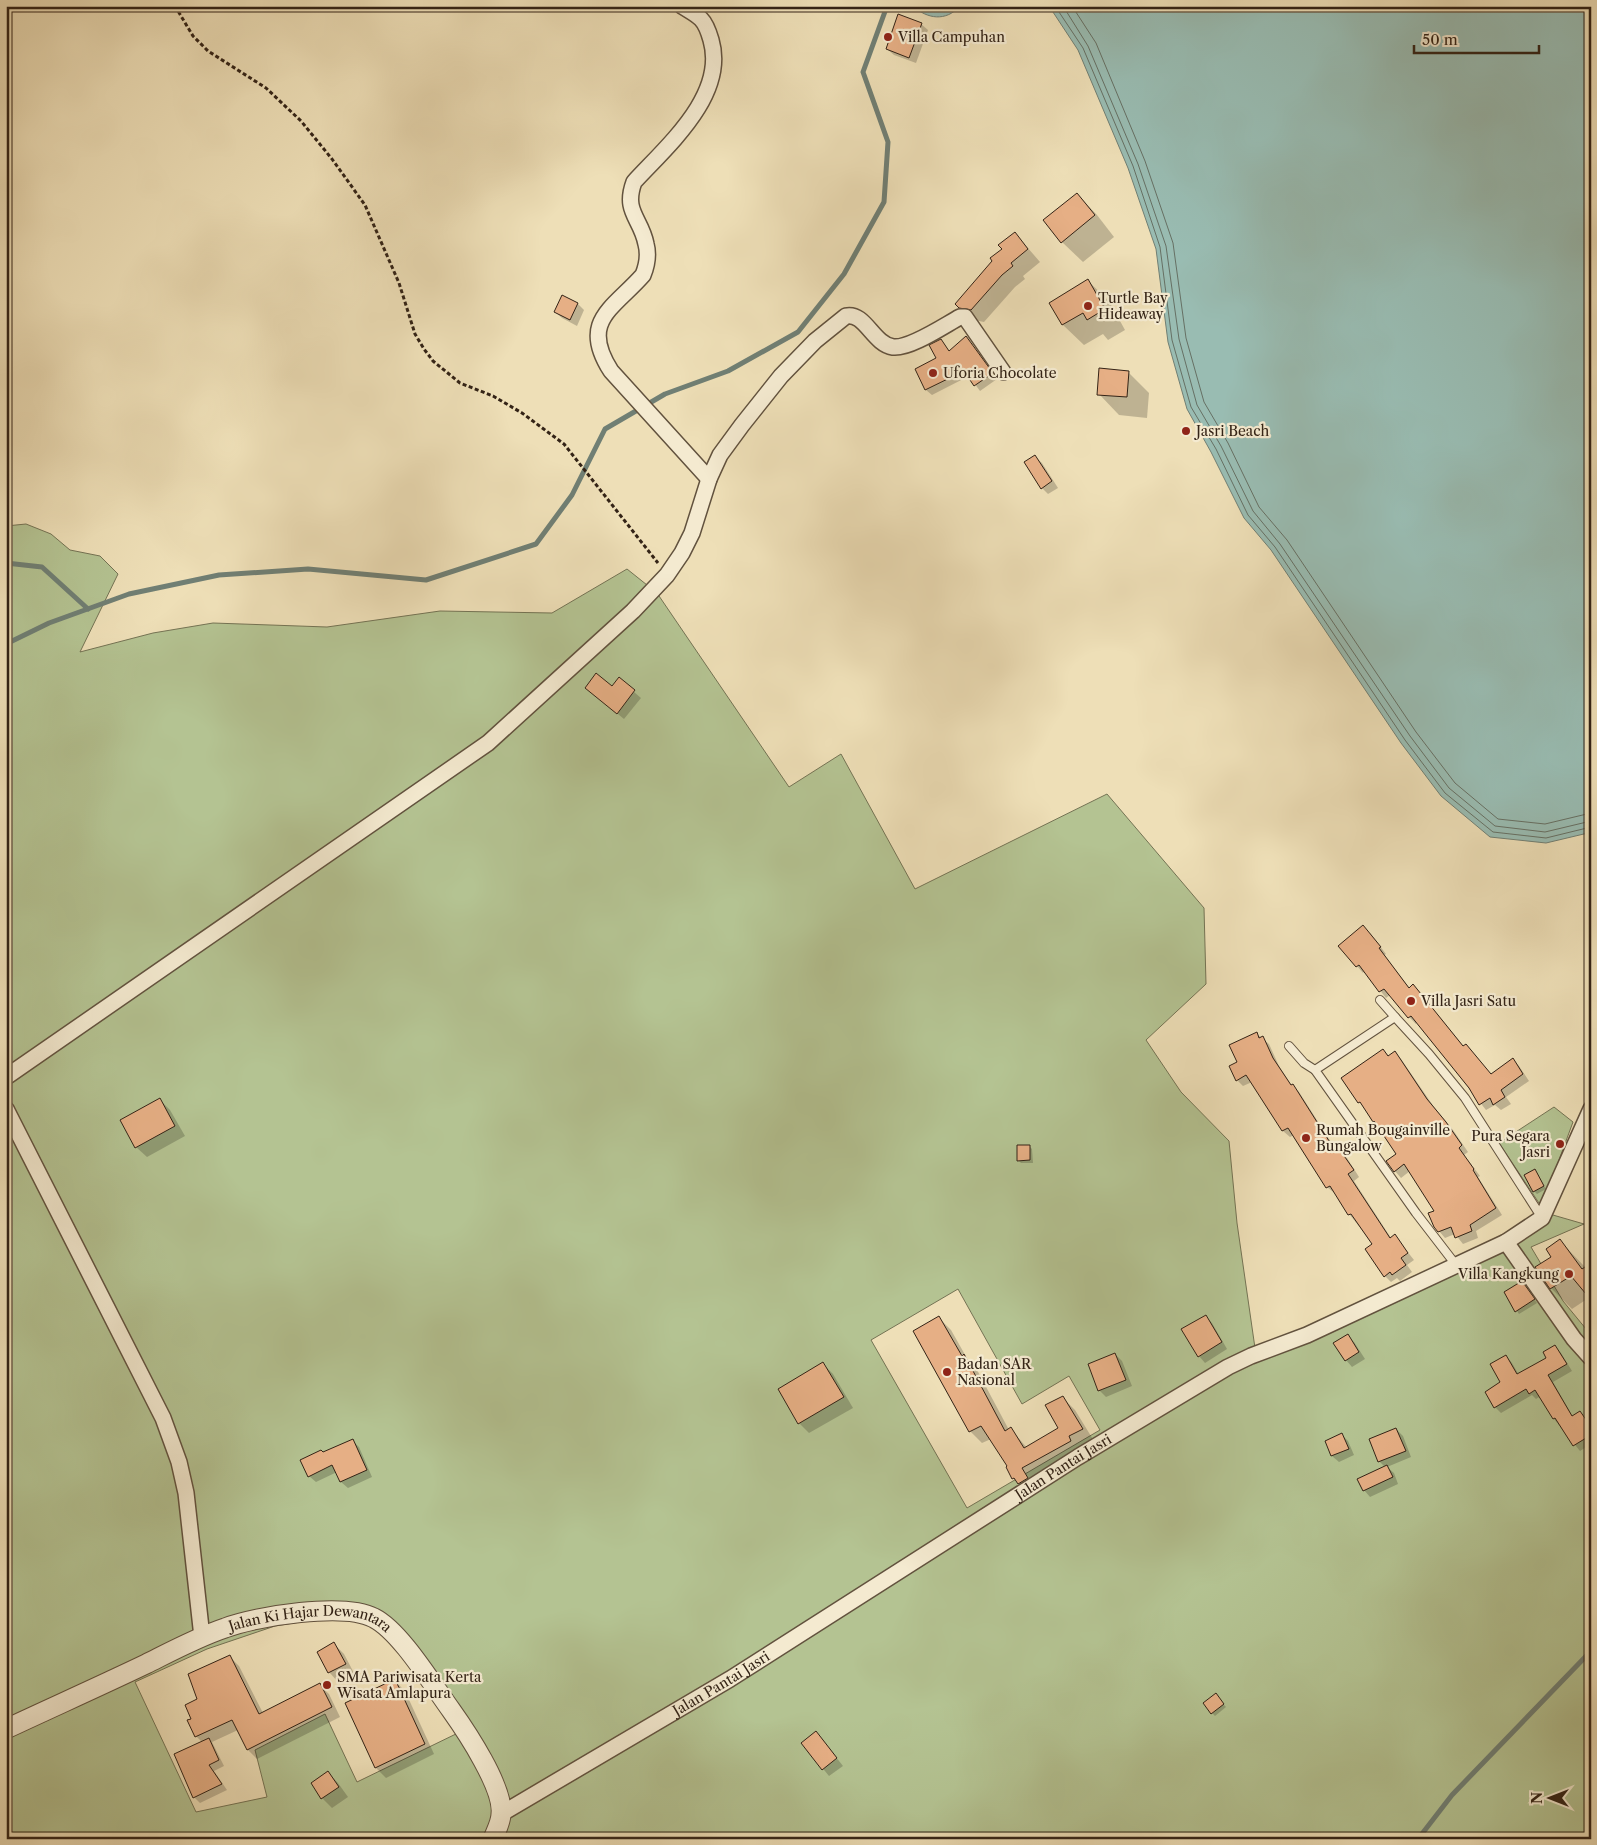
<svg xmlns="http://www.w3.org/2000/svg" width="1597" height="1845" font-family="'Libre Caslon Text',serif">
<style>
.green{fill:#b4c392;stroke:#747354;fill-rule:evenodd}
.water{fill:#99bcb2;stroke:#707f74}
.shadow{fill:#0003}
.lines{fill:none;stroke-linecap:round;stroke-linejoin:round}
.shore{stroke:#667064;stroke-width:1}
.stream{stroke:#707f74;stroke-width:5}
.building{fill:#e6af85;stroke:#332316}
.service-casing{stroke:#62523e;stroke-width:10}
.minor-casing{stroke:#62523e;stroke-width:18}
.tertiary-casing{stroke:#62523e;stroke-width:21}
.path{stroke:#332316;stroke-width:3;stroke-dasharray:4 2.5;stroke-linecap:butt}
.service{stroke:#f4ead0;stroke-width:8}
.minor{stroke:#f4ead0;stroke-width:15}
.tertiary{stroke:#f4ead0;stroke-width:19}
.poi-dot{fill:#8f2418;stroke:#f4ead0;stroke-width:2}
.labels{text-anchor:middle;dominant-baseline:central;stroke-width:4.5;stroke-linejoin:round;paint-order:stroke}
.poi-label{font-size:14px;fill:#332316;stroke:#f4ead0;text-anchor:start}
.street-label{font-size:14px;fill:#332316;stroke:#f4ead0}
</style>
<rect width="100%" height="100%" fill="#eedfb7"/>
<filter id="stains"><feTurbulence type="fractalNoise" baseFrequency=".004" numOctaves="4"/><feColorMatrix values="0 0 0 0 .2 0 0 0 0 .09 0 0 0 0 .02 0 0 0 .5 -.17"/></filter>
<radialGradient id="worn" r=".72"><stop offset=".6" stop-color="#630" stop-opacity="0"/><stop offset="1" stop-color="#630" stop-opacity=".3"/></radialGradient>
<g class="green">
<path d="M26,524L51,534L70,550L100,556L118,574L80,652L153,633L213,623L327,627L440,611L552,613L627,569L657,593L789,787L841,754L915,889L1107,794L1204,908L1206,984L1146,1040L1181,1092L1229,1141L1237,1223L1256,1355L1535,1228L1546,1213L1584,1224L1531,1247L1563,1301L1591,1335V1839H8L6,1834V526ZM958,1289L1022,1404L1069,1376L1100,1430L967,1508L871,1340ZM350,1614L384,1624L460,1732L357,1782L325,1714L255,1750L267,1797L196,1812L135,1682L207,1649L275,1626Z"/>
<polygon points="1554,1107 1573,1122 1545,1198 1539,1203 1499,1143"/>
</g>
<g class="water">
<path d="M913,6H960C946,22 927,19 913,6Z"/>
<polygon points="1049,6 1591,6 1591,830 1588,833 1546,843 1490,837 1441,796 1401,743 1271,550 1244,518 1211,452 1187,409 1168,342 1156,249 1128,168 1078,50"/>
</g>
<g class="shadow">
<polygon points="921,24 928,30 916,63 894,55 887,49"/>
<polygon points="1077,194 1097,215 1114,237 1083,262 1062,242"/>
<polygon points="1015,233 1040,262 1023,276 1025,279 1015,287 984,322 974,320 957,304 1003,250"/>
<polygon points="1088,281 1109,301 1125,330 1108,340 1103,334 1084,345 1063,325 1051,303"/>
<polygon points="562,296 578,304 584,310 577,326 562,318 555,312"/>
<polygon points="966,338 997,379 980,391 969,376 932,395 926,390 916,370 938,359 941,340 950,352"/>
<polygon points="1128,372 1149,393 1147,418 1119,415 1099,394"/>
<polygon points="1035,457 1042,463 1058,488 1048,494 1042,488"/>
<polygon points="619,679 641,698 624,719 586,688 612,688"/>
<polygon points="1370,933 1386,954 1384,955 1410,989 1413,986 1419,992 1464,1047 1491,1075 1513,1060 1519,1066 1529,1081 1506,1097 1511,1104 1501,1110 1495,1105 1486,1110 1417,1022 1416,1024 1409,1017 1390,995 1386,998 1365,971 1363,973 1357,966"/>
<polygon points="1257,1034 1269,1044 1279,1066 1292,1086 1299,1092 1338,1153 1340,1151 1347,1158 1359,1177 1354,1181 1391,1238 1395,1236 1414,1260 1407,1265 1412,1272 1400,1281 1397,1278 1391,1282 1385,1276 1373,1244 1350,1215 1357,1211 1327,1187 1294,1135 1290,1137 1283,1131 1252,1082 1243,1086 1237,1080 1238,1063"/>
<polygon points="1383,1050 1389,1056 1395,1053 1401,1059 1434,1107 1453,1130 1468,1152 1464,1155 1480,1176 1478,1177 1502,1215 1476,1231 1478,1238 1463,1244 1455,1234 1445,1238 1439,1231 1436,1212 1410,1171 1401,1178 1395,1171 1398,1154 1343,1079"/>
<polygon points="160,1100 170,1110 185,1136 147,1157 136,1147"/>
<polygon points="1029,1146 1032,1149 1033,1163 1021,1163 1018,1160"/>
<polygon points="1535,1171 1546,1189 1537,1194 1534,1191"/>
<polygon points="1560,1241 1586,1268 1590,1297 1572,1309 1551,1288 1537,1268 1553,1257"/>
<polygon points="1525,1286 1537,1303 1519,1314 1505,1293"/>
<polygon points="1205,1316 1212,1323 1227,1349 1205,1363 1199,1356"/>
<polygon points="939,1318 951,1330 968,1360 976,1368 1009,1430 1011,1429 1027,1448 1060,1429 1063,1398 1075,1410 1094,1441 1025,1490 1013,1478 1009,1467 991,1439 982,1443 970,1431 915,1332"/>
<polygon points="1347,1336 1354,1342 1365,1359 1352,1367 1346,1360"/>
<polygon points="1555,1347 1561,1353 1572,1371 1553,1382 1573,1417 1580,1412 1591,1426 1591,1444 1580,1451 1554,1419 1541,1396 1536,1399 1532,1395 1501,1413 1495,1407 1502,1383 1506,1356 1512,1363 1519,1375 1547,1358"/>
<polygon points="1115,1354 1122,1361 1132,1386 1106,1397 1099,1390"/>
<polygon points="823,1364 833,1374 853,1408 809,1433 799,1423"/>
<polygon points="1396,1429 1403,1436 1411,1457 1387,1467 1394,1473 1398,1484 1370,1497 1364,1490 1385,1467 1379,1461"/>
<polygon points="1342,1435 1348,1441 1354,1455 1339,1462 1332,1456 1326,1442"/>
<polygon points="352,1440 359,1447 372,1477 348,1488 341,1482 337,1472 316,1482 309,1476 323,1453"/>
<polygon points="334,1644 344,1654 355,1675 339,1683 329,1672 319,1652"/>
<polygon points="230,1657 239,1666 263,1713 319,1685 329,1694 340,1717 257,1759 248,1750 238,1730 212,1742 224,1766 214,1771 227,1790 200,1803 194,1797 202,1742 196,1736 193,1719 199,1700"/>
<polygon points="395,1681 405,1691 434,1754 386,1778 376,1768 347,1704"/>
<polygon points="1218,1698 1226,1707 1215,1716 1212,1713"/>
<polygon points="816,1732 843,1766 829,1776 802,1743"/>
<polygon points="328,1773 338,1783 348,1797 332,1808 322,1798"/>
</g>
<g class="lines">
<g class="shore">
<polyline points="1055,6 1083,48 1133,166 1160,247 1172,340 1191,407 1216,449 1248,515 1275,547 1405,740 1445,793 1493,832 1546,838 1591,827"/>
<polyline points="1063,6 1088,46 1138,164 1166,246 1179,339 1197,405 1221,446 1253,511 1280,544 1410,736 1449,788 1495,826 1545,832 1591,821"/>
<polyline points="1072,6 1096,43 1145,161 1173,243 1186,338 1204,402 1228,443 1259,507 1287,540 1416,732 1455,783 1498,819 1545,824 1591,813"/>
</g>
<g class="stream">
<polyline points="6,563 42,567 88,609"/>
<polyline points="6,644 49,623 129,594 219,575 308,569 426,580 536,544 572,495 605,429 665,394 728,371 798,332 844,274 884,202 888,142 863,72 887,6"/>
<polyline points="1418,1839 1452,1795 1591,1651"/>
</g>
</g>
<g class="building">
<polygon points="898,14 922,23 909,58 886,49"/>
<polygon points="1077,193 1095,215 1061,243 1043,220"/>
<polygon points="1015,232 1028,249 1011,263 1013,266 1002,275 971,310 959,308 955,304 992,261 990,258 1002,249 998,245"/>
<polygon points="1088,279 1105,309 1087,320 1083,313 1062,325 1049,303"/>
<polygon points="562,295 578,303 570,320 554,312"/>
<polygon points="966,336 993,373 974,386 964,371 925,390 915,369 936,358 929,345 941,339 949,351"/>
<polygon points="1099,368 1129,371 1127,397 1097,395"/>
<polygon points="1035,455 1052,481 1041,489 1024,462"/>
<polygon points="596,673 612,686 619,677 635,690 617,714 585,688"/>
<polygon points="1363,925 1381,947 1379,948 1409,988 1413,984 1463,1046 1466,1044 1491,1074 1513,1058 1523,1074 1501,1090 1505,1097 1493,1105 1490,1098 1479,1105 1469,1088 1411,1016 1408,1018 1384,989 1379,992 1359,965 1356,967 1338,946"/>
<polygon points="1257,1032 1259,1038 1263,1036 1273,1058 1291,1085 1293,1084 1336,1152 1340,1150 1354,1170 1348,1174 1390,1238 1395,1234 1408,1253 1401,1258 1406,1265 1392,1275 1390,1272 1384,1277 1365,1249 1372,1244 1351,1214 1348,1215 1330,1186 1326,1188 1288,1128 1282,1131 1246,1075 1236,1081 1229,1066 1237,1062 1229,1045"/>
<polygon points="1383,1049 1388,1056 1395,1051 1427,1099 1446,1122 1462,1145 1459,1148 1474,1169 1473,1170 1496,1208 1470,1225 1472,1231 1455,1238 1451,1227 1438,1232 1434,1227 1428,1213 1434,1211 1404,1164 1394,1172 1386,1161 1396,1154 1374,1121 1373,1122 1360,1102 1358,1103 1341,1078"/>
<polygon points="160,1098 175,1126 135,1148 120,1120"/>
<polygon points="1017,1145 1030,1145 1030,1160 1017,1161"/>
<polygon points="1535,1169 1544,1186 1533,1192 1524,1175"/>
<polygon points="1560,1239 1582,1269 1591,1263 1591,1300 1571,1276 1550,1289 1535,1267 1551,1257 1546,1249"/>
<polygon points="1522,1281 1535,1299 1515,1312 1504,1292"/>
<polygon points="1206,1315 1222,1342 1198,1357 1181,1329"/>
<polygon points="939,1316 962,1356 964,1354 1005,1431 1011,1427 1024,1448 1058,1428 1045,1405 1063,1396 1083,1429 1069,1436 1071,1441 1022,1468 1028,1478 1018,1484 1014,1478 1012,1479 1006,1467 1007,1466 981,1426 969,1432 913,1331"/>
<polygon points="1348,1334 1359,1352 1345,1361 1333,1343"/>
<polygon points="1555,1345 1567,1364 1548,1375 1572,1416 1580,1411 1591,1427 1591,1435 1573,1446 1555,1418 1553,1419 1535,1390 1529,1394 1526,1389 1494,1408 1485,1392 1500,1382 1490,1364 1506,1355 1517,1374 1546,1358 1543,1352"/>
<polygon points="1115,1353 1126,1380 1098,1391 1088,1364"/>
<polygon points="823,1362 844,1397 798,1424 778,1389"/>
<polygon points="1396,1428 1406,1451 1378,1462 1369,1439"/>
<polygon points="1342,1433 1349,1449 1331,1456 1325,1441"/>
<polygon points="353,1439 367,1470 340,1482 332,1465 308,1477 300,1460 321,1450 323,1452"/>
<polygon points="1387,1465 1393,1477 1363,1491 1357,1479"/>
<polygon points="334,1642 346,1664 328,1673 317,1652"/>
<polygon points="230,1655 259,1714 320,1683 332,1707 247,1750 232,1720 195,1737 187,1720 191,1719 185,1705 197,1699 188,1674"/>
<polygon points="395,1679 425,1744 375,1768 345,1703"/>
<polygon points="1216,1693 1224,1704 1211,1714 1203,1703"/>
<polygon points="816,1731 837,1758 822,1770 801,1743"/>
<polygon points="209,1738 219,1760 209,1765 222,1784 193,1798 174,1754"/>
<polygon points="328,1771 339,1787 321,1799 311,1783"/>
</g>
<g class="lines">
<defs>
<g id="service">
<polyline points="1380,1000 1395,1017"/>
<polyline points="1289,1046 1304,1063 1315,1070"/>
<polyline points="1456,1265 1416,1213 1315,1070 1395,1017 1429,1054 1465,1098 1542,1218"/>
</g>
<g id="minor">
<path d="M682,6C688,10 696,14 701,19C706,24 709,33 711,40C727,95 668,145 634,182C623,212 641,218 646,244C649,255 647,265 643,275C613,309 579,321 611,371L709,479"/>
<path d="M6,1077L488,743L633,611L667,575L682,553L692,533L709,479L720,455L742,425L781,376L815,341L846,316C865,312 873,344 893,347C910,349 945,325 960,317H965L1003,372"/>
<polyline points="6,1109 163,1418 179,1462 186,1493 202,1637"/>
<polyline points="1506,1242 1574,1339 1591,1358"/>
<path id="s1" d="M501,1814L730,1679L1078,1457L1228,1367L1251,1356L1307,1335L1506,1242L1542,1218L1591,1109"/>
</g>
<g id="tertiary">
<path id="s2" d="M6,1729C53,1707 100,1686 146,1664C172,1651 198,1637 225,1628C257,1616 344,1602 374,1618C400,1631 432,1684 451,1710C466,1731 504,1788 501,1814C501,1822 496,1831 493,1839"/>
</g>
</defs>
<use href="#service" class="service-casing"/>
<use href="#minor" class="minor-casing"/>
<use href="#tertiary" class="tertiary-casing"/>
<polyline class="path" points="175,6 193,36 208,51 266,88 301,121 332,159 365,205 399,283 415,334 424,349 433,361 460,383 493,396 522,413 564,444 658,563"/>
<use href="#service" class="service"/>
<use href="#minor" class="minor"/>
<use href="#tertiary" class="tertiary"/>
</g>
<g class="poi-dot">
<circle cx="888" cy="37" r="5"/>
<circle cx="1088" cy="306" r="5"/>
<circle cx="933" cy="373" r="5"/>
<circle cx="1186" cy="431" r="5"/>
<circle cx="1411" cy="1001" r="5"/>
<circle cx="1306" cy="1138" r="5"/>
<circle cx="1560" cy="1144" r="5"/>
<circle cx="1569" cy="1274" r="5"/>
<circle cx="947" cy="1372" r="5"/>
<circle cx="327" cy="1685" r="5"/>
</g>
<g class="labels">
<g class="poi-label">
<text x="898" y="37">Villa Campuhan</text>
<text x="1098" y="298">Turtle Bay<tspan x="1098" dy="16">Hideaway</tspan></text>
<text x="943" y="373">Uforia Chocolate</text>
<text x="1196" y="431">Jasri Beach</text>
<text x="1421" y="1001">Villa Jasri Satu</text>
<text x="1316" y="1130">Rumah Bougainville<tspan x="1316" dy="16">Bungalow</tspan></text>
<text x="1550" y="1136" text-anchor="end">Pura Segara<tspan x="1550" dy="16">Jasri</tspan></text>
<text x="1559" y="1274" text-anchor="end">Villa Kangkung</text>
<text x="957" y="1364">Badan SAR<tspan x="957" dy="16">Nasional</tspan></text>
<text x="337" y="1677">SMA Pariwisata Kerta<tspan x="337" dy="16">Wisata Amlapura</tspan></text>
</g>
<g class="street-label">
<text stroke="none"><textPath href="#s1" startOffset="661">Jalan Pantai Jasri</textPath></text>
<text stroke="none"><textPath href="#s2" startOffset="329">Jalan Ki Hajar Dewantara</textPath></text>
<text stroke="none"><textPath href="#s1" startOffset="256">Jalan Pantai Jasri</textPath></text>
</g>
</g>
<rect width="1597" height="1845" fill="none" stroke="#eedfb7" stroke-width="25"/>
<rect x="8" y="8" width="1582" height="1830" fill="none" stroke="#332316" stroke-width="2.5"/>
<rect x="12" y="12" width="1572" height="1820" fill="none" stroke="#332316"/>
<g transform="translate(1550 1798) rotate(270)" stroke="#f4ead0" stroke-width="4" paint-order="stroke">
<path d="M0-4L9 19L0 12L-9 19Z" fill="#332316"/>
<text y="-8" font-size="14" font-weight="bold" text-anchor="middle" fill="#332316">N</text>
</g>
<path d="M1414 45v8h125v-8" fill="none" stroke="#332316" stroke-width="2.5"/>
<text x="1422" y="45" font-size="15" fill="#332316" stroke="#f4ead0" stroke-width="4" paint-order="stroke">50 m</text>
<rect width="100%" height="100%" filter="url(#stains)"/>
<rect width="100%" height="100%" fill="url(#worn)"/>
</svg>
